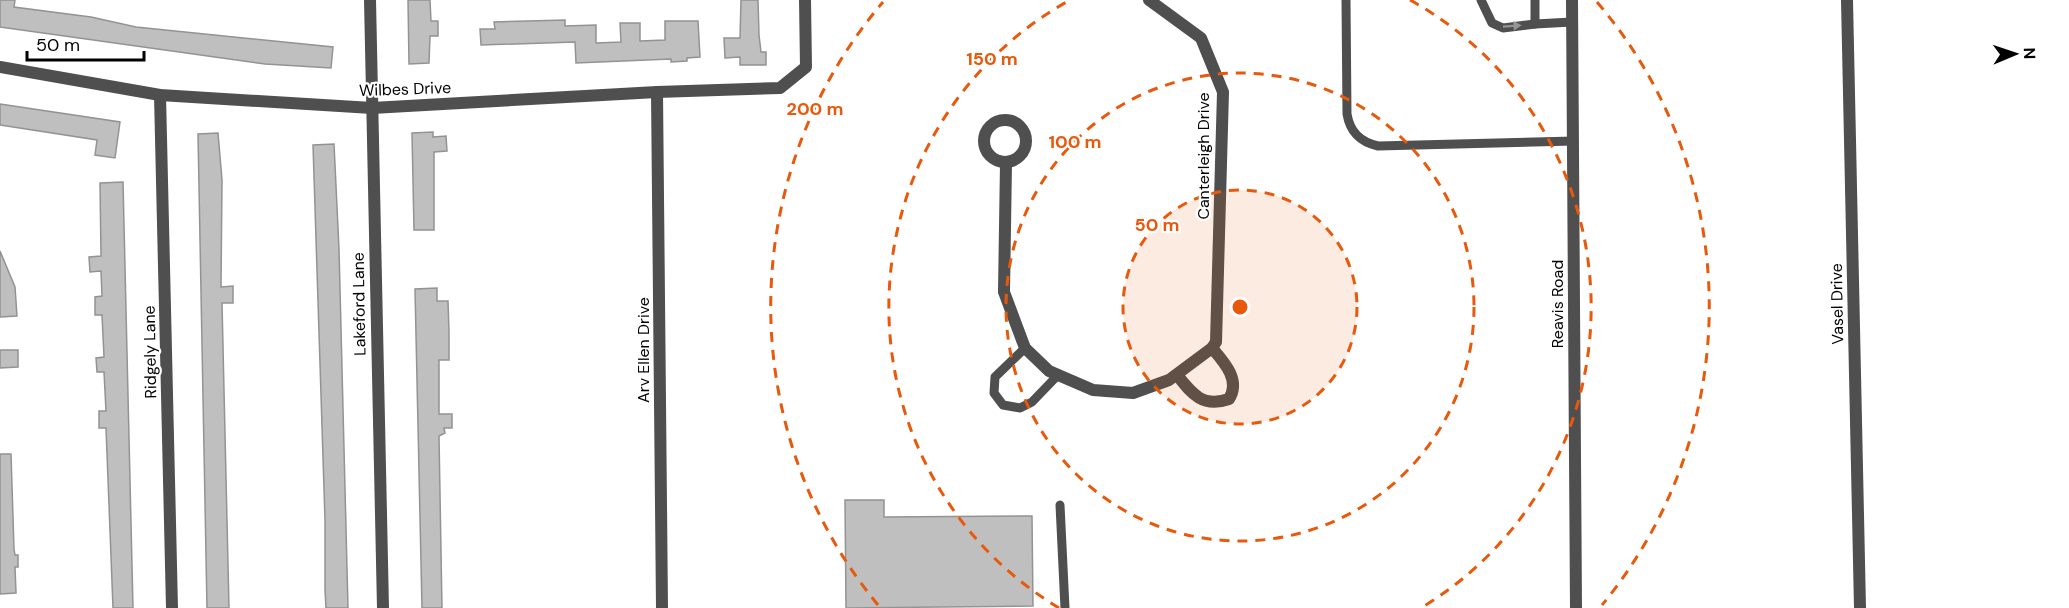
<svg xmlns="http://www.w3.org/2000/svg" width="2069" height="608" font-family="'DM Sans',sans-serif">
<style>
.building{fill:#bfbfbf;stroke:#939393;stroke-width:1.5}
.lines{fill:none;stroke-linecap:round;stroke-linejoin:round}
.service{stroke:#4f4f4f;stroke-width:9}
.minor{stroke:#4f4f4f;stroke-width:12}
.tertiary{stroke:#4f4f4f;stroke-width:12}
.oneway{fill:#959595}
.ring{fill:none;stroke:#e8590c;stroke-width:3;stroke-dasharray:10 8}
.labels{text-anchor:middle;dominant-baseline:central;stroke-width:4.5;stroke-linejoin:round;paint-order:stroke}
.street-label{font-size:16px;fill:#000;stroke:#fff}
.centre{fill:#e8590c;stroke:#fff;stroke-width:3}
.ring-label{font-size:18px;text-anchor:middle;font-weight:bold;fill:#e8590c;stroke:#fff;stroke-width:4.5;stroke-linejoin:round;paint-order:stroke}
</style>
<rect width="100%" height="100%" fill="#fff"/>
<g class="building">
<polygon points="0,0 15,0 14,7 91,17 136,27 333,47 331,68 265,64 0,27"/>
<polygon points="408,0 430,0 431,21 438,21 438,36 430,36 429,63 409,64"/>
<polygon points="741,0 758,0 759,35 761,52 766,52 766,65 740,65 740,57 725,58 724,38 740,38"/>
<polygon points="565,20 565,26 596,25 596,43 621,42 620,23 640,23 640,41 665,40 665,21 698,21 700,57 687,58 687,61 671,62 671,59 576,63 575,42 481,45 480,29 495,29 494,22"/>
<polygon points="0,104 120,122 115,158 95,155 97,140 0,125"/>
<polygon points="433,132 433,137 446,136 447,151 434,152 434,230 414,230 412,133"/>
<polygon points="218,133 222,180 221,287 233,286 233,303 222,303 229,608 207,608 198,134"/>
<polygon points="334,144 339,249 348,608 326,608 325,590 325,520 313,145"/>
<polygon points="123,182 133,608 113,608 106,428 99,428 99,411 106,411 104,372 97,372 96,358 104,357 102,315 95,315 95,297 102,296 101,271 90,272 89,257 101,256 100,183"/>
<polygon points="0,251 15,287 17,316 0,317"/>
<polygon points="437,288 437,301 448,301 449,332 449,360 439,360 439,414 452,414 452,428 444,428 445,433 439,436 442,608 422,608 415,289"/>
<polygon points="0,350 18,350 18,367 0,368"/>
<polygon points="0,454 11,454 14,549 15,555 18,555 18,567 15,567 16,593 0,594"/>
<polygon points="845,500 884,500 884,517 1032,516 1033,606 846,608"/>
</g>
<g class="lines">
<g class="service">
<path d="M1346,0L1347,114C1350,132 1360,142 1378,146L1574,141"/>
<polyline points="1481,0 1492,23 1503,28 1535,24 1535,0"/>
<polyline points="1535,24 1572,22"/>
<polyline points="1025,348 995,377 994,393 1003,405 1020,408 1032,402 1058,375"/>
<polyline points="1060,505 1065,608"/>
</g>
<g class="minor">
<polyline points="370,0 383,608"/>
<polyline points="1847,0 1860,608"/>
<polyline points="0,67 160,95 372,108 657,92 780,88 806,67 805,0"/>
<polyline points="657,92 662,608"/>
<polyline points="160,95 172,608"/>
<circle cx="1005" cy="141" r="21"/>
<polyline points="1006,163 1004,292 1025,348 1049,371 1093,390 1133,393 1169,380 1212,348 1216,342 1223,92 1201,38 1149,0"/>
<path d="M1177,375C1192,394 1203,408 1229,399C1241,380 1224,362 1212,348"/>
</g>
<polyline class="tertiary" points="1572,0 1576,608"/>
</g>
<defs><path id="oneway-solid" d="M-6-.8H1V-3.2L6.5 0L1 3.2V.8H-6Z" transform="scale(1.5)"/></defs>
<use class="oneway" href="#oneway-solid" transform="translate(1512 26) rotate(-4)"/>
<circle cx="1240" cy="307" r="117" fill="#e8590c" fill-opacity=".12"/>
<g class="ring">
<circle cx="1240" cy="307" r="117"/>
<circle cx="1240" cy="307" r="234"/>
<path d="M1059 608A351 351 0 0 1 1070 0M1410 0A351 351 0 0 1 1421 608"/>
<path d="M878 605A469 469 0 0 1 883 2M1597 2A469 469 0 0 1 1602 605"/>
</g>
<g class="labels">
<g class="street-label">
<text transform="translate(405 89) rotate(-2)">Wilbes Drive</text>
<text transform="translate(1203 156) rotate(-90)">Canterleigh Drive</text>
<text transform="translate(359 304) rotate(-91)">Lakeford Lane</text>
<text transform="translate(1557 304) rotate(-90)">Reavis Road</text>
<text transform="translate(1837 304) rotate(-91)">Vasel Drive</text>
<text transform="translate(643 350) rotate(-90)">Arv Ellen Drive</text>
<text transform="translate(150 352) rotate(-91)">Ridgely Lane</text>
</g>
</g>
<circle cx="1240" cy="307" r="9" class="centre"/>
<g class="ring-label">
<text x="992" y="65">150 m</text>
<text x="815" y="115">200 m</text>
<text x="1075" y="148">100 m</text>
<text x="1157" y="231">50 m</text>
</g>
<g transform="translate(2015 54) rotate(88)" stroke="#ffffff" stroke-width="4.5" paint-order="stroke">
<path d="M0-4.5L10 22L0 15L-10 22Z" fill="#000000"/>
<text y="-9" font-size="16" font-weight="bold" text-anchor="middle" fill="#000000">N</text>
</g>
<path d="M27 51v9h117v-9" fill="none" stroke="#000000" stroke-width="3"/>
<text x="36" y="51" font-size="18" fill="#000000" stroke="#ffffff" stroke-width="4.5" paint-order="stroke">50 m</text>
</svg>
